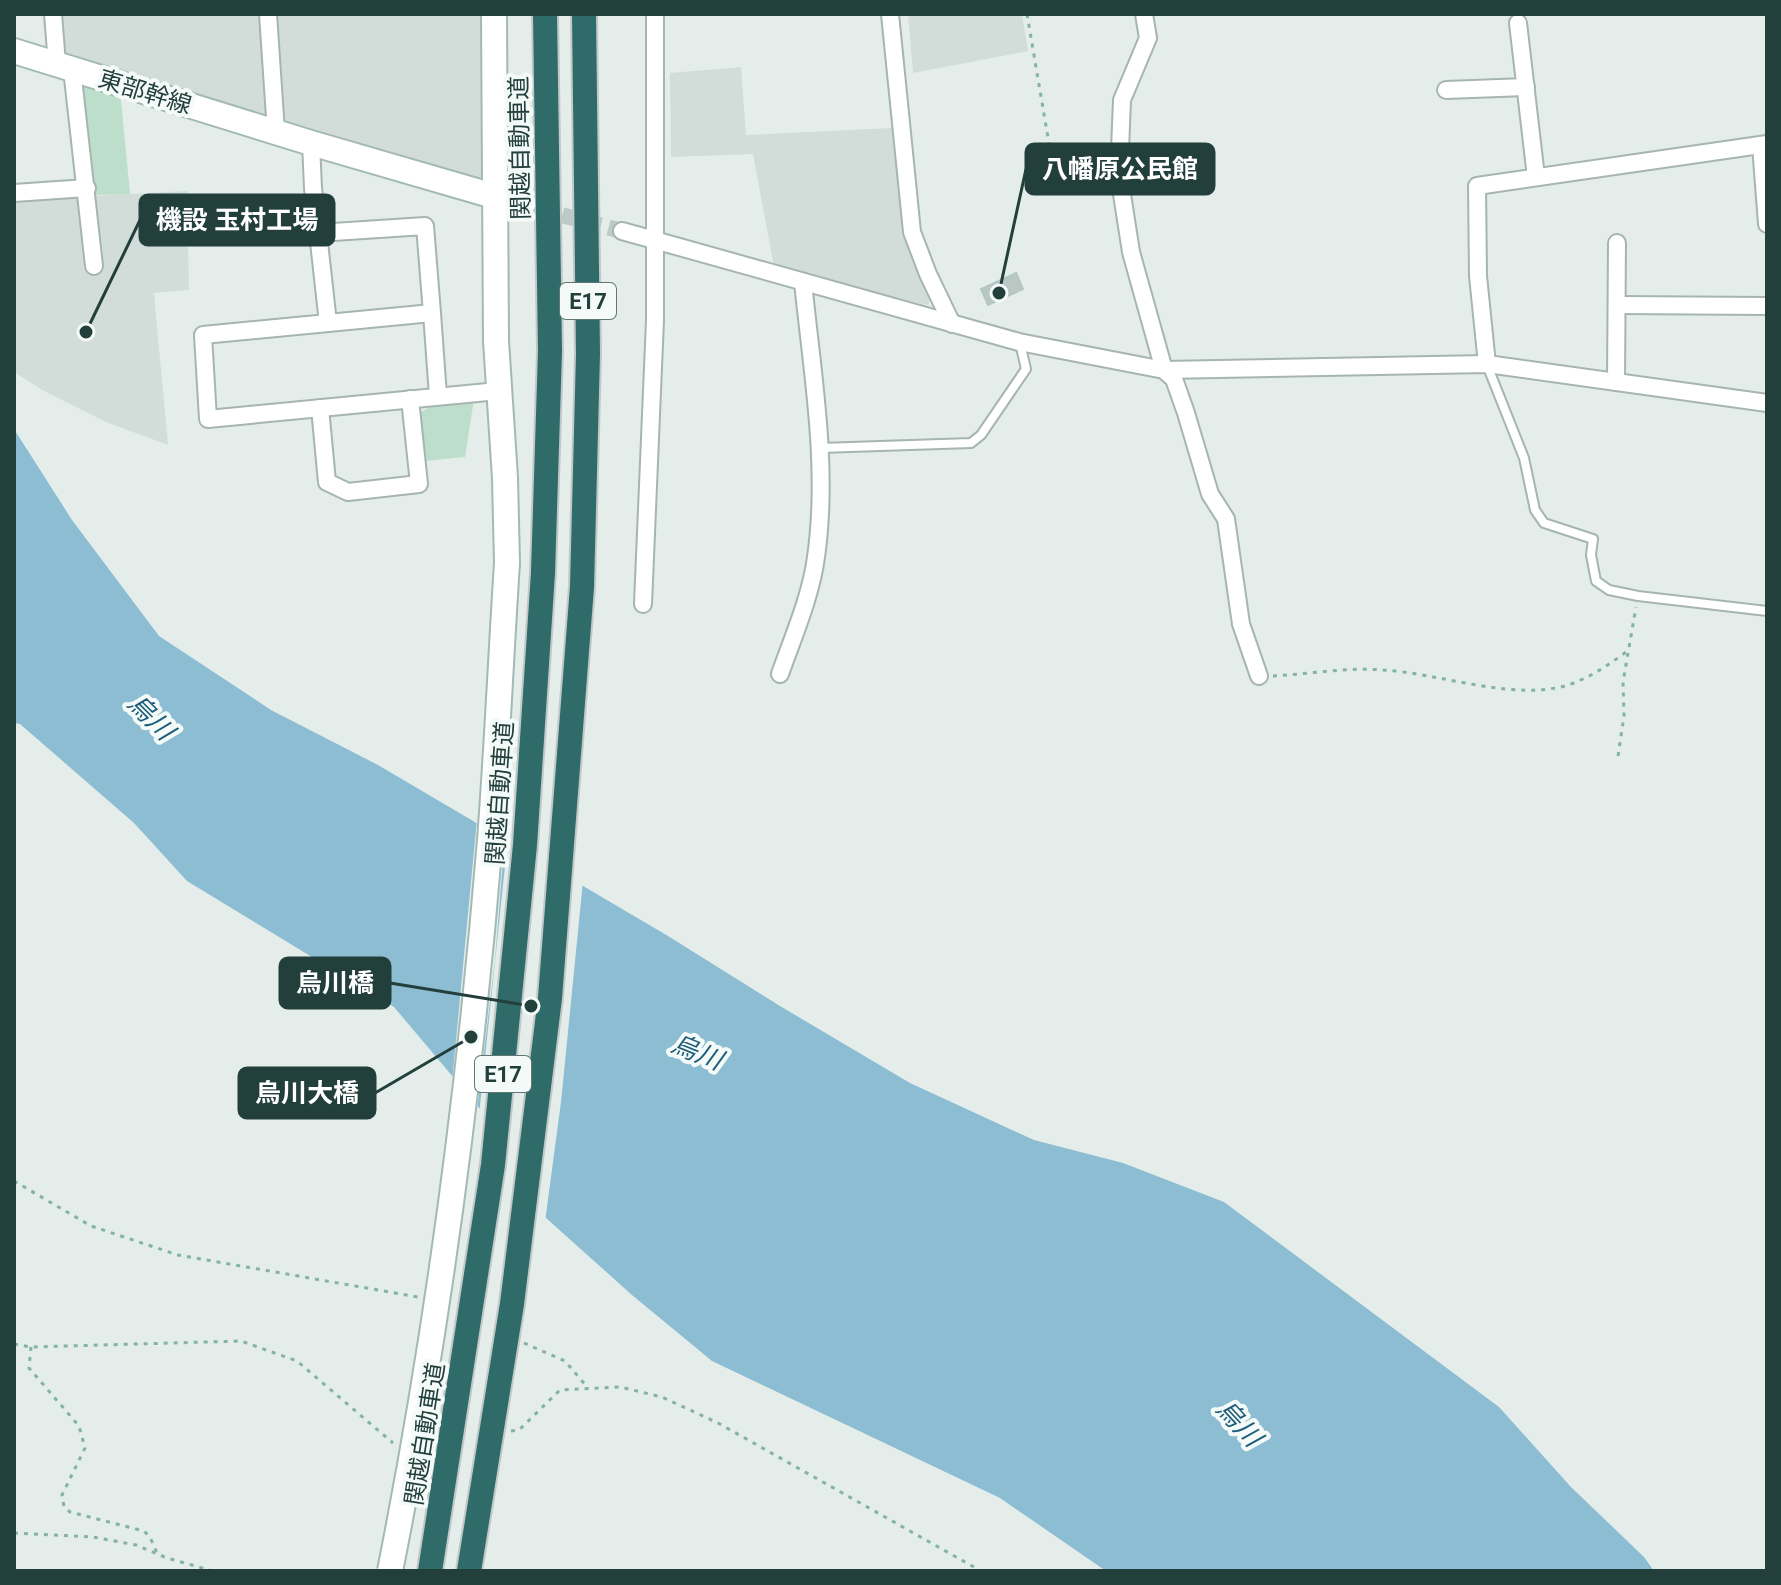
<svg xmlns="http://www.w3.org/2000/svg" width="1781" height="1585" font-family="Roboto,'Noto Sans JP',sans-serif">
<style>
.built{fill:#d2ddda}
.green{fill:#bddecb}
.water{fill:#8cbdd2}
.pier{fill:#e4edea}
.building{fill:#b9c8c4;stroke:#b6c7c2;stroke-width:2}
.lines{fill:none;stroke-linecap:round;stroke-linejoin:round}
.street-tunnel{stroke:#bdcac7;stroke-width:16;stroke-dasharray:16 8;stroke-linecap:butt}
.lane-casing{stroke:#a6b5b2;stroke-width:12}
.street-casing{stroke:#a6b5b2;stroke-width:20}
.secondary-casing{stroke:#a2b9b4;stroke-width:28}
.highway-casing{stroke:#c1c9c8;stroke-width:28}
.path{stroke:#84b1a9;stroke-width:3;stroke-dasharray:4 6;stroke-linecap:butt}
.lane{stroke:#fff;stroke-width:8}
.street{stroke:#fff;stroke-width:16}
.secondary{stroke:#fff;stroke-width:24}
.highway{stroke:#2f6b68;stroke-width:24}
.secondary-bridge-casing{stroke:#a2b9b4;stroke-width:28;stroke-linecap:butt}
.highway-bridge-casing{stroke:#c1c9c8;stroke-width:28;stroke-linecap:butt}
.secondary-bridge{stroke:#fff;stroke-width:24}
.highway-bridge{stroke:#2f6b68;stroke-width:24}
.labels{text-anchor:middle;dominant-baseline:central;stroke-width:8;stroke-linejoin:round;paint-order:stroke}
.shield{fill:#f4faf8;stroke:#627774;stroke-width:2}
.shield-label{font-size:22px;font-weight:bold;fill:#233f3c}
.street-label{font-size:24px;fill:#233f3c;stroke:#f4faf8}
.water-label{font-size:26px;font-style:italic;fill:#1d5d7b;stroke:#f4faf8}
.leader{fill:none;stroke:#233f3c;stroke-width:3}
.callout-dot{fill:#233f3c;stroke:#f4faf8;stroke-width:3}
.callout{fill:#233f3c;stroke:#233f3c;stroke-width:3}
.callout-label{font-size:26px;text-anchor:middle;font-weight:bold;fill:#fff}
</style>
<rect width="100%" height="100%" fill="#e4edea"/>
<g class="built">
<polygon points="59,14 483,14 490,187 68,59 61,52"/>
<polygon points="908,14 1022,14 1028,51 913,73"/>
<polygon points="741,67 746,135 892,128 901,212 909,251 930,302 927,305 774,267 753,154 671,157 670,73"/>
<polygon points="187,191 189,290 154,293 168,445 106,422 44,391 14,372 14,200"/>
</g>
<g class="green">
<polygon points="78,77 120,90 130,194 95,195"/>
<polygon points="474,399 465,457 424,461 420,413 432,405"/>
</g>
<polygon class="water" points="14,429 72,520 159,636 271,710 378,765 668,936 780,1006 910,1083 1034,1140 1123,1163 1224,1202 1499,1407 1571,1487 1644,1557 1654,1571 1106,1571 1000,1498 712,1361 632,1295 536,1209 481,1110 394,1007 187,881 134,823 20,724 14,723"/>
<g class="pier">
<polygon points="477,819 505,836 495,960 477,1111 452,1082"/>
<polygon points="508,837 583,881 561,1102 545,1222 532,1211 479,1115"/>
</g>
<polygon class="building" points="1016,273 1023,289 988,305 981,289"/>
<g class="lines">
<polyline class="street-tunnel" points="539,209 622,231"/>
<defs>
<g id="lane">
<polyline points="1487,365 1524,458 1535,510 1544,523 1593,539 1591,555 1596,581 1609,590 1638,596 1767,611"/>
<polyline points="820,448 971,443 981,435 1026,369 1020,343"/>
</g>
<g id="street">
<polyline points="53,14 57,64"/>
<polyline points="268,14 276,132"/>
<polyline points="890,14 912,232 928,274 952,324"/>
<polyline points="1144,14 1148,38 1122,100 1119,175 1131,252 1164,370 1174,379 1186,413 1210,494 1226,519 1241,624 1259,676"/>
<polyline points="1518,23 1536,177"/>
<polyline points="72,69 94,266"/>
<polyline points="1446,90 1526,87"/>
<polyline points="311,143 313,188 328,323"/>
<polyline points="1761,145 1767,224"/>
<polyline points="14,193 87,188"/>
<polyline points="497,197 527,205"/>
<polyline points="622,231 1019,342 1164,370 1487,364 1767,403"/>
<polyline points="318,233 425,226 432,313"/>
<polyline points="1617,305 1767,306"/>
<polyline points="1487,364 1478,276 1477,186 1767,144"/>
<polyline points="1616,382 1617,243"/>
<polyline points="438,396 432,313 203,335 208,419 498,391"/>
<polyline points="320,408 327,482 348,492 419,484 410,399"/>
<polyline points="643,604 655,320 655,14"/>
<path d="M780,674C793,637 811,596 816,557C829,466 812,372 803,282"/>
</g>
<g id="secondary">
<polyline points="494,14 496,341 505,478 507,563"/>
<polyline points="14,51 311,143 497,197"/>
</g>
<g id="highway">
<polyline points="543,573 550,351 545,14"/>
<polyline points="582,587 588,354 584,14"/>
</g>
</defs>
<use href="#lane" class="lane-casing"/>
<use href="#street" class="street-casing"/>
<use href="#secondary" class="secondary-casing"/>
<use href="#highway" class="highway-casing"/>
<g class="path">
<polyline points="1027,14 1055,179"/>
<path d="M1273,676C1309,674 1348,667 1383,670C1440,673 1517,703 1571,684C1593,676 1611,663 1629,650"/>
<polyline points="1618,756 1624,716 1623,682 1636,607"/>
<polyline points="14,1181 91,1226 178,1255 418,1297"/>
<polyline points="524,1343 565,1361 588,1388"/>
<polyline points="14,1344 31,1347 241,1341 297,1361 393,1443"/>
<polyline points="31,1347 29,1368 79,1426 85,1448 62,1495 64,1507 70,1512 144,1531 150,1537 157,1553"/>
<polyline points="511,1431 519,1430 560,1390 620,1387 662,1397 718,1423 981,1571"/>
<polyline points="14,1533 93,1537 136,1545 167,1558 213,1571"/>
</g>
<use href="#lane" class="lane"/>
<use href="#street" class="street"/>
<use href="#secondary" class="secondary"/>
<use href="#highway" class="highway"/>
<defs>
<path id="secondary-bridge" d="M390,1571C438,1330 470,1085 490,840C497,748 501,655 507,563"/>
<g id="highway-bridge">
<polyline points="430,1571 493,1165 525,845 543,573"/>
<polyline points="469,1571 512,1304 550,998 582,587"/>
</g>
</defs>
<use href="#secondary-bridge" class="secondary-bridge-casing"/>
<use href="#highway-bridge" class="highway-bridge-casing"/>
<use href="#secondary-bridge" class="secondary-bridge"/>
<use href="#highway-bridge" class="highway-bridge"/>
</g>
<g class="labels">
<g class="shield">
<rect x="560" y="283" width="56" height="36" rx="6"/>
<rect x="475" y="1056" width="56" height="36" rx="6"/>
</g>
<g class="shield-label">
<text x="588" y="301">E17</text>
<text x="503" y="1074">E17</text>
</g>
<g class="street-label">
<text transform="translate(145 92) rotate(17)">東部幹線</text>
<text transform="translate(520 148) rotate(-91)">関越自動車道</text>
<text transform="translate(500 793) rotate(-86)">関越自動車道</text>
<text transform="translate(425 1434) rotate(-81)">関越自動車道</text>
</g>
<g class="water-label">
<text transform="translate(151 717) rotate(45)">烏川</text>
<text transform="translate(697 1052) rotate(22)">烏川</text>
<text transform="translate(1239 1423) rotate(47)">烏川</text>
</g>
</g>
<path class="leader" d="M999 293L1026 169M86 332L140 220M531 1006L390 983M471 1037L375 1093"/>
<g class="callout-dot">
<circle cx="999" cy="293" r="8"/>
<circle cx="86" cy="332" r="8"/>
<circle cx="531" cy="1006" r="8"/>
<circle cx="471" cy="1037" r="8"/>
</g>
<g class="callout">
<rect x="1026" y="144" width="188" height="50" rx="8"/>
<rect x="140" y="195" width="194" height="50" rx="8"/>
<rect x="280" y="958" width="110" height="50" rx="8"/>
<rect x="239" y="1068" width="136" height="50" rx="8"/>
</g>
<g class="callout-label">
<text x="1120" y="178">八幡原公民館</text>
<text x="237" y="229">機設 玉村工場</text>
<text x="335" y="992">烏川橋</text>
<text x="307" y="1102">烏川大橋</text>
</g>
<rect width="1781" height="1585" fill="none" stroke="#233f3c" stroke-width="32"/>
</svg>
